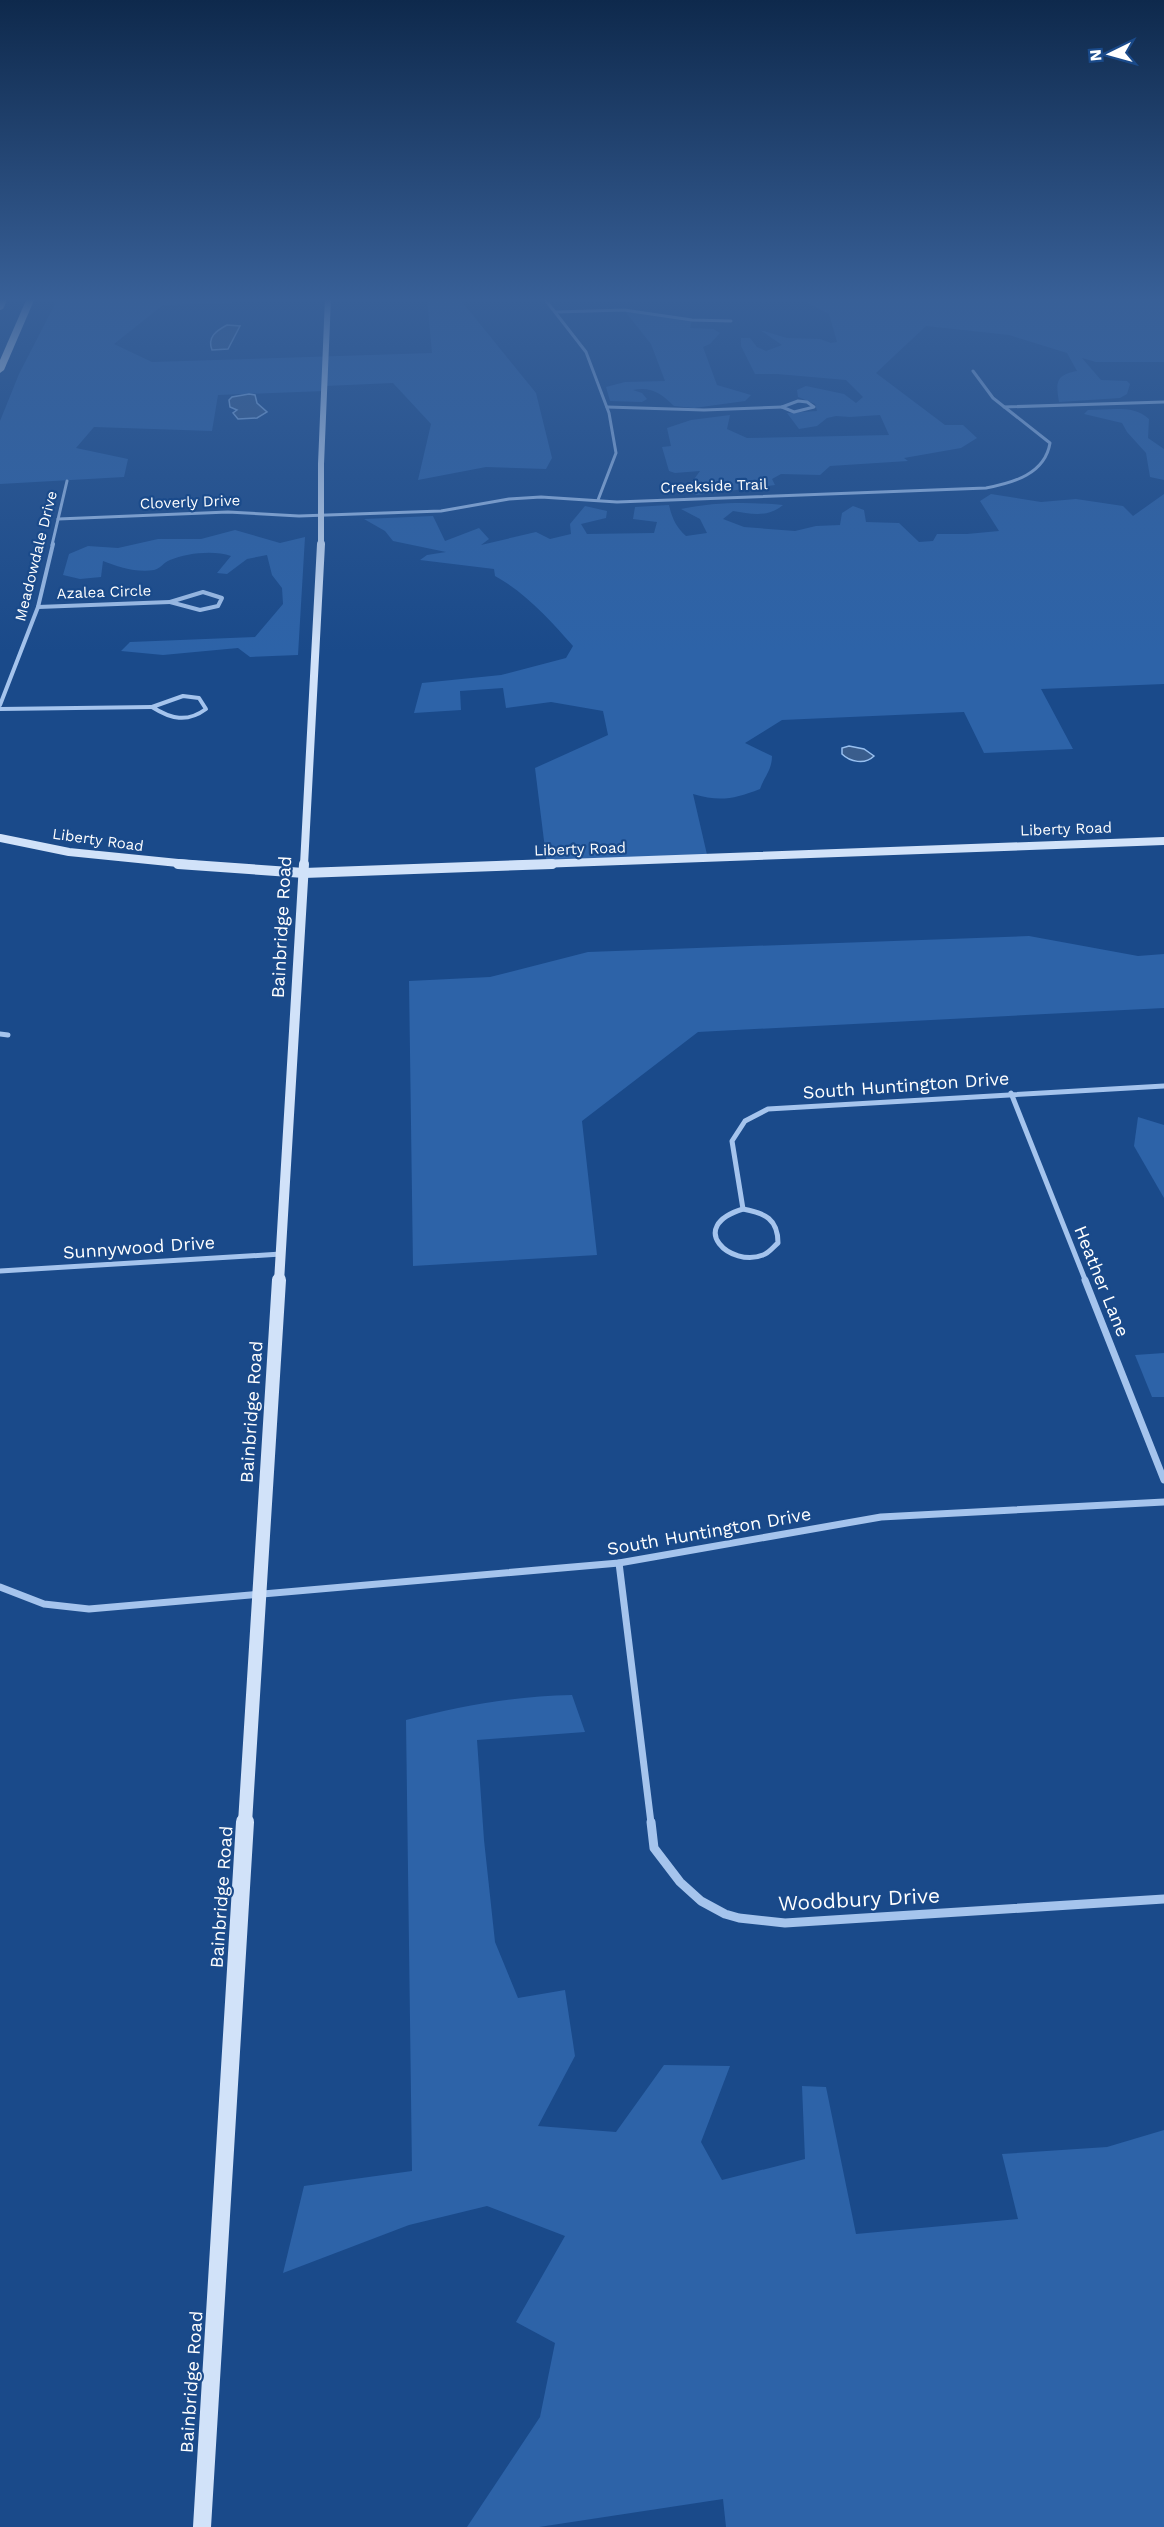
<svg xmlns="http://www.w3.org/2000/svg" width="1164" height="2527" font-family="'Work Sans',sans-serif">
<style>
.green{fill:#2d63a8}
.water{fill:#3a5d8c;stroke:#97bfef;stroke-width:1.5}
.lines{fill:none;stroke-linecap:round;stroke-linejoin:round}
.street-far4{stroke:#a5c4ed;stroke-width:3}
.street-far3{stroke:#a5c4ed;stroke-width:4}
.street-far2{stroke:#a5c4ed;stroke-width:5}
.street-far1{stroke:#a5c4ed;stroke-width:7}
.street{stroke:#a5c4ed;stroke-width:9}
.secondary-far4{stroke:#d1e2f9;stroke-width:6}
.secondary-far3{stroke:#d1e2f9;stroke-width:8}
.secondary-far2{stroke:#d1e2f9;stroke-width:10}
.secondary-far1{stroke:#d1e2f9;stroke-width:14}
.secondary{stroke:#d1e2f9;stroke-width:18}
.highway{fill:#fff;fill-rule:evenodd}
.labels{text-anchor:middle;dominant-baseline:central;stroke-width:4.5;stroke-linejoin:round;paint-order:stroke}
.far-street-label{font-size:15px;fill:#fff;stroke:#1a4a8a}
.street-label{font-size:18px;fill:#fff;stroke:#1a4a8a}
.near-street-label{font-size:21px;fill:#fff;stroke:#1a4a8a}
</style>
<rect width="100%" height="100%" fill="#1a4a8a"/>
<g class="green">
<polygon points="58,298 233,298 232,303 163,305 114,344 152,362 432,353 427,298 459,298 536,393 552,458 546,469 486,467 418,480 431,424 393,383 325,386 324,391 218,395 212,431 94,427 76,448 128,459 124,477 0,484 0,421 19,374"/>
<path d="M798,298H1164V362H1096L1082,358L1101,380L1127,381L1130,384L1127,394L1120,398L1059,402C1056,383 1055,375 1077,371L1067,353L1009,335L926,326L876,373L945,425H963L977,438L961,448L904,458L908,461L830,466L820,475L781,474L772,479L775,485L697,495L675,486L692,482L700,471L675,473L669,471L662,447L671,446L667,428L691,420L730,415L727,429L747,438L889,435L880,415L850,417L836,416L827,418L817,426L799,429L787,413L817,411L815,404L798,397L797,390L806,386L844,394L856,403L863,397L846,380L777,374H755L741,346V338H750L757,347L766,351L782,345L760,330L787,338L820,339L831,343L837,342L829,314Z"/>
<path d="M624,310L692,320L690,328L713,329L720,333L710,344L703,347L717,385L751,395L745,401L694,408L674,406C662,394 651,386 633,390L642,393L647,399L642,402L610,401L606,387L625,382L665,381L651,344Z"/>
<path d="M1116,409C1130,409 1139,410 1149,419L1148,438L1164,449V480L1150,477L1146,453L1127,432L1122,423L1084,414L1088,410Z"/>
<path d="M991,494L1041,502L1076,499L1123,506L1133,516L1164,494V684L1041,689L1073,749L984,753L964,712L782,720L745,743L772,756C772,770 764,777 760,789C734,799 720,802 693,794L708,859L547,865L535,768L608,735L603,711L551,702L506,708L503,688L460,691L461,710L414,713L422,683L501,675L566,658L573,646C550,620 526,593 495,576L494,569L420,560L427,555L446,552L393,541L385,531L364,519L433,516L445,541L479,528L489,539L481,545L536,532L550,539L571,534L570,524L585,506L607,511L606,518L581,524L587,534L654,533L657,522L633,519L635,507L669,505C672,518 676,527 686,536L707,533L700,519L681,509C716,502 748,502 783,505C768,518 751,514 733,511L723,519L744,527L795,531L816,526L840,525L842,513L853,506L864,510L866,522L899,523L919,542L933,541L937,534H967L999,531L980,501Z"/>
<path d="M235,530L280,543L305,537L298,655L250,657L238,648L163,655L121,651L130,642L255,637L283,604L282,588L272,575L267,555L247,559L227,574L217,573L231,556C214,550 187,553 170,560C164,562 160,569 154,570C137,573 118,567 103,561L101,577L80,579L63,575L69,554L88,546L118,548L158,539H201Z"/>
<polygon points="1029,936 1138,956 1164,954 1164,1008 698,1032 582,1121 597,1255 413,1266 409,981 490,977 588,952"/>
<polygon points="1138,1117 1164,1125 1164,1198 1134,1146"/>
<polygon points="1164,1353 1164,1397 1152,1397 1135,1355"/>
<path d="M572,1695L585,1732L477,1740L484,1840L495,1942L518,1998L565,1990L575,2056L538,2126L616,2132L664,2065L730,2066L701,2142L722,2180L805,2159L802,2086L826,2087L856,2234L1018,2219L1002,2154L1107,2147L1164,2130V2527H726L723,2499L539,2527H467L540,2417L555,2343L516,2322L565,2236L487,2206L409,2225L283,2273L304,2186L412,2171L406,1720C461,1706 515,1696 572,1695Z"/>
</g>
<g class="water">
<path d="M227,325L240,326L228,349L212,350C207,337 216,331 227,325Z"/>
<polygon points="249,394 255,395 257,403 267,412 257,418 238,419 233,413 237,410 230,407 229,400 232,397"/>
<path d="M849,746L864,749L874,756C865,765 850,762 842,754V748Z"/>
</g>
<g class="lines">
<g class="street-far4">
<polyline points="544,298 586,352 609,413 616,453 598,500"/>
<polyline points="556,312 624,310 692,320 731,321"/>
<polygon points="798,401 807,402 814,407 794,412 782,407"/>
<polyline points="607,407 704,410 782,407"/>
<polyline points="1004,407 1164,402"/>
<path d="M58,519L228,512L299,516L441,511L509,499L541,497L617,502L986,488C1013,483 1045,474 1050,443L993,398L973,371"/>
<polyline points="52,545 67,481"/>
</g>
<g class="street-far3">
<polygon points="203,592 222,598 218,606 200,610 170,602"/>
<polyline points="38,607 170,602"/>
<path d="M183,696L199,698L206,709C187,723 171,719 152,707Z"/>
<polyline points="0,705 38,607 53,544"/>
<polyline points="0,709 152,707"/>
</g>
<g class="street-far2">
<polyline points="0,1034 8,1035"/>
<polyline points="1011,1093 1086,1282"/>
<polyline points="743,1209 732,1141 745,1121 768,1109 1164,1086"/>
<path d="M743,1209C765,1213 778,1219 778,1243C773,1247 769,1253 763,1255C731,1268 685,1227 743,1209Z"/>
<polyline points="0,1271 281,1254"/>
</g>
<g class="street-far1">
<polyline points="1085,1280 1164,1480"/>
<polyline points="619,1563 651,1823"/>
<polyline points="0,1587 44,1604 89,1609 619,1563 881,1517 1164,1502"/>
</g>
<polyline class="street" points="651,1822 654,1848 680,1882 701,1901 725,1914 739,1918 785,1923 1164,1899"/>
<polyline class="secondary-far4" points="321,545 321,464 328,298"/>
<g class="secondary-far3">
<polyline points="0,838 69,852 198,865"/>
<polyline points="304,865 321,544"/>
<polyline points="512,865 1164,841"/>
</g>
<g class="secondary-far2">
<polyline points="178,864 304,873 552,864"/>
<polyline points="279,1282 304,864"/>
</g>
<polyline class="secondary-far1" points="245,1823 279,1280"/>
<polyline class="secondary" points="202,2527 245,1822"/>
<g class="highway">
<polygon points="0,298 8,298 3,309 0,310"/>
<polygon points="27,298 35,298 4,370 0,373 0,360"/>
</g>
</g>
<linearGradient id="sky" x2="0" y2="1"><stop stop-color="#0e294c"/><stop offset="0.46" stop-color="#386098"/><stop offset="1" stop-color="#386098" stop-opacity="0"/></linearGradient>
<rect width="1164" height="652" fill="url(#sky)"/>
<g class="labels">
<g class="far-street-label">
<text transform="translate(714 486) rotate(-2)">Creekside Trail</text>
<text transform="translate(190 502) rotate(-2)">Cloverly Drive</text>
<text transform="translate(36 556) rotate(-76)">Meadowdale Drive</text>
<text transform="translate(104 592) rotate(-2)">Azalea Circle</text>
<text transform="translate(1066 829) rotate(-2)">Liberty Road</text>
<text transform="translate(98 840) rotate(8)">Liberty Road</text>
<text transform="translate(580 849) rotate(-2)">Liberty Road</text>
</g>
<g class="street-label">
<text transform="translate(281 927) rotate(-87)">Bainbridge Road</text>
<text transform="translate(906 1085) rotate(-4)">South Huntington Drive</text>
<text transform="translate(139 1247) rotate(-4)">Sunnywood Drive</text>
<text transform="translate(1102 1281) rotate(68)">Heather Lane</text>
<text transform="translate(251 1412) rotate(-86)">Bainbridge Road</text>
<text transform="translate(709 1531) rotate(-10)">South Huntington Drive</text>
<text transform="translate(221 1897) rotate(-86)">Bainbridge Road</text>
<text transform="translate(191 2382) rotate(-86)">Bainbridge Road</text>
</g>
<g class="near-street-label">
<text transform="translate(859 1899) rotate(-3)">Woodbury Drive</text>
</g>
</g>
<g transform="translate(1110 54) rotate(265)" stroke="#1a4a8a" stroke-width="4.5" paint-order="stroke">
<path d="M0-4.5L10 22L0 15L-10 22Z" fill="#ffffff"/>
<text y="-9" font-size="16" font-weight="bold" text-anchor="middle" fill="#ffffff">N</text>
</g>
</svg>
